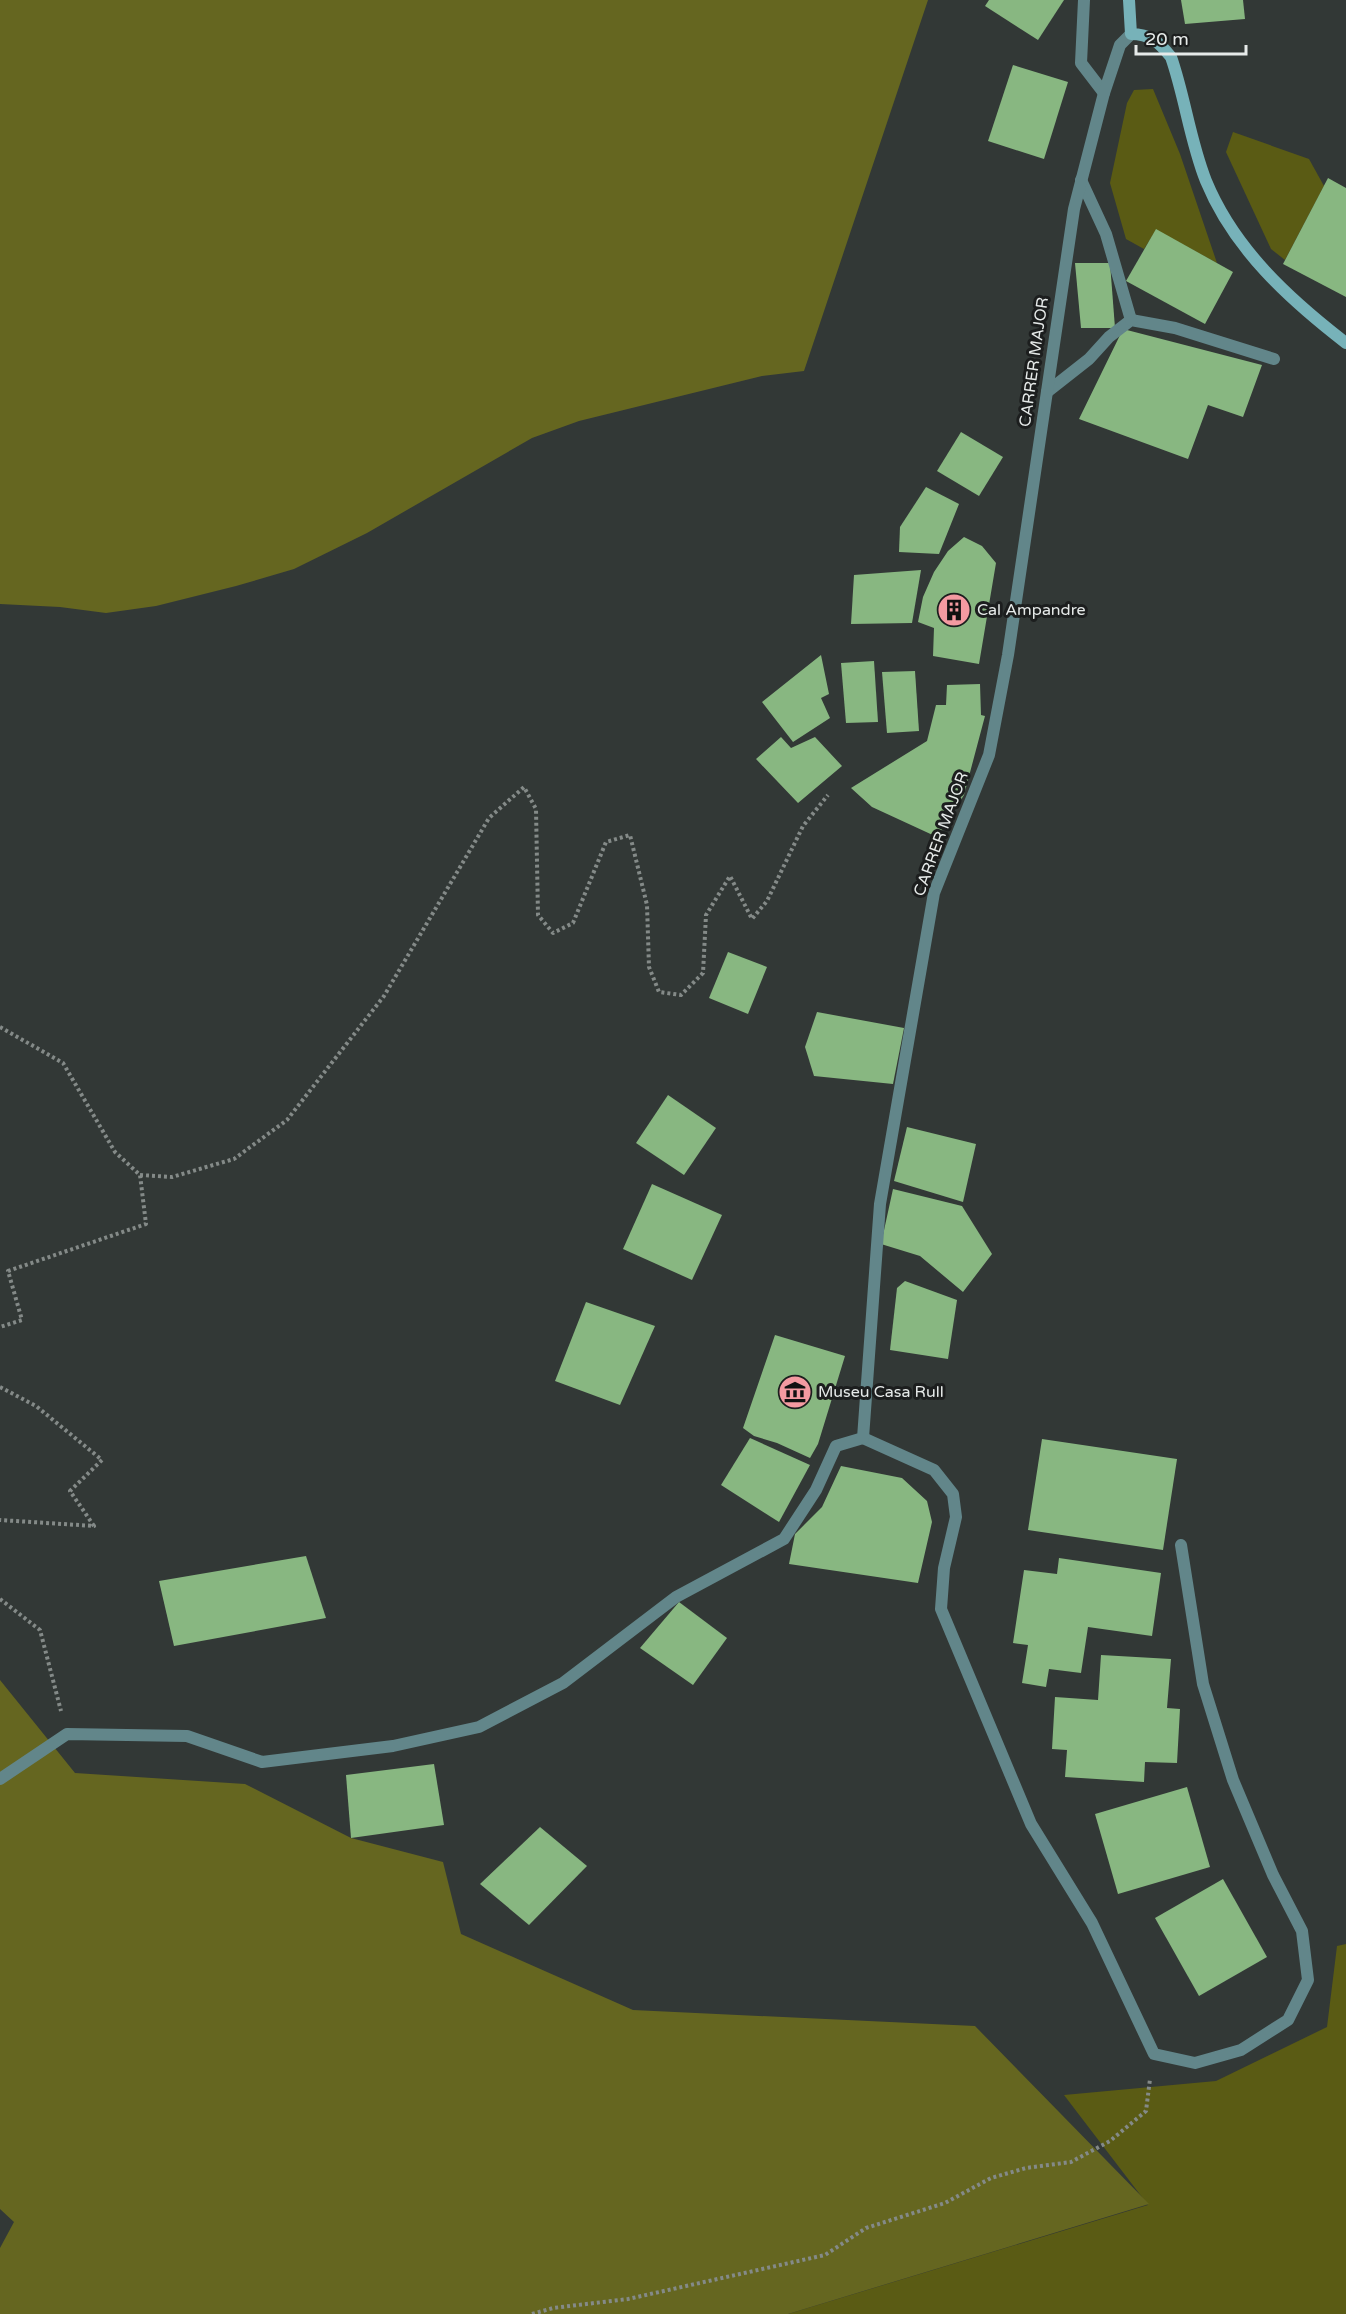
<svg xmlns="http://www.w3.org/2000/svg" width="1346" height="2314" font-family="'Varela Round',sans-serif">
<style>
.green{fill:#5a5b14}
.forest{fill:#656620}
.building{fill:#88b781}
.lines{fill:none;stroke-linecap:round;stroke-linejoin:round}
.path{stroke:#848a88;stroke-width:4;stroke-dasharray:3 3;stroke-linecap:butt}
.pedestrian{stroke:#62868a;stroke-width:12}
.minor{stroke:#62868a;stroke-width:12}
.tertiary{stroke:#62868a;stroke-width:12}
.secondary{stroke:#77b2b9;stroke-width:12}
.labels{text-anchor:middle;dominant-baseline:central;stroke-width:6;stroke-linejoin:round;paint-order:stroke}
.street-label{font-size:16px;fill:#e6eae9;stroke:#1c1e1e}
.poi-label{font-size:16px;fill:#e6eae9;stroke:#1c1e1e;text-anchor:start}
</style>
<rect width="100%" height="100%" fill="#323836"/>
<g class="green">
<polygon points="1153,89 1180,154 1217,263 1156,230 1144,249 1126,239 1110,183 1127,103 1134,90"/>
<polygon points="1233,132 1309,159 1324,186 1285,260 1271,249 1226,152"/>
<polygon points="1346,1944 1346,2314 788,2314 1148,2205 1064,2095 1216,2081 1327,2027 1337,1946"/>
</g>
<g class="forest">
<polygon points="0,0 928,0 804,371 762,376 579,421 532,438 367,533 294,569 236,586 156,606 106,613 60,607 0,604"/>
<polygon points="0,1680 75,1773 245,1784 351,1838 443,1862 461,1934 633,2010 975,2026 1149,2204 788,2314 0,2314 0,2248 14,2222 0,2209"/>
</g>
<g class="building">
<polygon points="989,0 1064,0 1038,40 985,6"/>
<polygon points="1181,0 1243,0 1245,19 1185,24"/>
<polygon points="1013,65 1068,82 1044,159 988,141"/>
<polygon points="1328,178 1346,188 1346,297 1283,264"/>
<polygon points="1156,229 1233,272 1205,324 1126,281"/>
<polygon points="1075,263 1110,263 1115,328 1081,328"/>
<polygon points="1123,329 1262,365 1243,417 1208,405 1188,459 1079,419"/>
<polygon points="961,432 1003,457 979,496 937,471"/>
<polygon points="926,487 959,504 939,554 899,552 900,527"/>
<polygon points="964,537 982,546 996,563 979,664 933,656 934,628 918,622 923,597 934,572 948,551"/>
<polygon points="921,570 912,623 851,624 854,575"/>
<polygon points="821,655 829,694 821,698 830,718 793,742 762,702"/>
<polygon points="874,661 878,722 846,723 841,663"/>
<polygon points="915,671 919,731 887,733 882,672"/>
<polygon points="980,684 981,715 985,716 964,795 937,837 872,807 851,788 927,741 936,705 946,705 947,685"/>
<polygon points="781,737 791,748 815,737 842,766 798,803 756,759"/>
<polygon points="728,952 767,967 748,1014 709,998"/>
<polygon points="817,1012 904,1028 893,1084 814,1076 805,1047"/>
<polygon points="668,1095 716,1128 684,1175 636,1143"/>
<polygon points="907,1127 976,1144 963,1202 894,1181"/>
<polygon points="652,1184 722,1215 692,1280 623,1249"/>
<polygon points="893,1189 962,1206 992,1254 963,1292 920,1256 881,1244"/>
<polygon points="905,1281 957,1300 948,1359 890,1350 897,1288"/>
<polygon points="586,1302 655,1326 620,1405 555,1381"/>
<polygon points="775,1335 845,1356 818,1444 810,1458 777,1443 754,1436 743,1428"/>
<polygon points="750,1438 810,1465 779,1522 721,1485"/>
<polygon points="1042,1439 1177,1459 1163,1550 1028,1530"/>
<polygon points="841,1466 902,1478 927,1501 932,1522 918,1583 789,1564 795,1534 822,1507"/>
<polygon points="306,1556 326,1618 174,1646 159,1581"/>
<polygon points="1059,1558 1161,1573 1152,1636 1088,1627 1081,1673 1049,1669 1046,1687 1022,1683 1028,1645 1013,1643 1024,1570 1057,1574"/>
<polygon points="679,1602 727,1638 693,1685 640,1648"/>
<polygon points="1101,1655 1171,1659 1167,1708 1180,1709 1177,1763 1145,1762 1144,1782 1065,1777 1067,1750 1052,1749 1055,1697 1098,1700"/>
<polygon points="434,1764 444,1825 351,1838 346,1775"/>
<polygon points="1187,1787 1210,1867 1118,1894 1095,1814"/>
<polygon points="540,1827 587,1866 529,1925 480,1884"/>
<polygon points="1223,1879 1267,1957 1199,1996 1155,1918"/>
</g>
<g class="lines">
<g class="path">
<polyline points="0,1027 63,1063 115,1152 140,1175 146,1224 8,1271 22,1320 0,1327"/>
<polyline points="140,1175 172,1177 234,1159 287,1120 384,996 489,818 524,787 536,809 538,915 553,933 573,923 606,842 630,835 647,905 649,967 659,992 681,995 703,973 706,915 730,876 752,919 767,901 803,826 828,795"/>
<polyline points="0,1387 36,1406 102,1460 70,1491 94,1526 0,1520"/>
<polyline points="0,1599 40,1630 61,1711"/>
<polyline points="532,2314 553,2308 628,2299 825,2255 866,2228 945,2203 991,2178 1026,2168 1071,2162 1110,2141 1146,2111 1150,2079"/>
</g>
<polyline class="pedestrian" points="1047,392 1089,359 1109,337 1131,320 1175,328 1274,359"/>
<g class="minor">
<polyline points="1084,0 1081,63 1104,93"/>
<polyline points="1081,180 1106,234 1131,320"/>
<polyline points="863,1438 934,1470 953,1494 956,1517 944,1568 941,1609 1031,1824 1092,1923 1154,2054 1195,2063 1241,2050 1288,2020 1308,1980 1302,1931 1273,1875 1233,1780 1203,1684 1181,1545"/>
</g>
<polyline class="tertiary" points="0,1779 67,1734 187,1736 262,1762 393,1746 479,1727 563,1683 676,1597 784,1539 816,1490 836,1446 863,1438 880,1204 934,893 989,755 1008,655 1074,209 1104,93 1120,45 1131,34"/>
<path class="secondary" d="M1129,0L1131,34C1150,34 1159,42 1171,57C1185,97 1190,141 1206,181C1234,249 1289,299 1346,343"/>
</g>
<defs>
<symbol id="building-disc" viewBox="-11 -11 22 22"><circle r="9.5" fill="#f49aa1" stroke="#1c1e1e"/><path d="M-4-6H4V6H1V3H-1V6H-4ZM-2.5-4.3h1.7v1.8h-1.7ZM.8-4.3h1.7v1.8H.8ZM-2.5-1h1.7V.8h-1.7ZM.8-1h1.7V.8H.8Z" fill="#111"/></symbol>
<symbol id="museum-disc" viewBox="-11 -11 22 22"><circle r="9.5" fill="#f49aa1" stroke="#1c1e1e"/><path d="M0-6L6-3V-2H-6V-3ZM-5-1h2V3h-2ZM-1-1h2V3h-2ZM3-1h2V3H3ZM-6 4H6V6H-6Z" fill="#111"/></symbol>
</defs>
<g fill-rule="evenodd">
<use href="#building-disc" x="935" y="591" width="38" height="38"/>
<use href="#museum-disc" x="776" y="1373" width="38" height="38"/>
</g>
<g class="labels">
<g class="street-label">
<text transform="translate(1034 362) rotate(-82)">CARRER MAJOR</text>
<text transform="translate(941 834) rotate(-70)">CARRER MAJOR</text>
</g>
<g class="poi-label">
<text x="977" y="610">Cal Ampandre</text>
<text x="818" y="1392">Museu Casa Rull</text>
</g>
</g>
<path d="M1136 45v9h110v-9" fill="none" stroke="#e6eae9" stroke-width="3"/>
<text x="1145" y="45" font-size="18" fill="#e6eae9" stroke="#1c1e1e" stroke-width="4.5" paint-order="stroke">20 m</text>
</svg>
